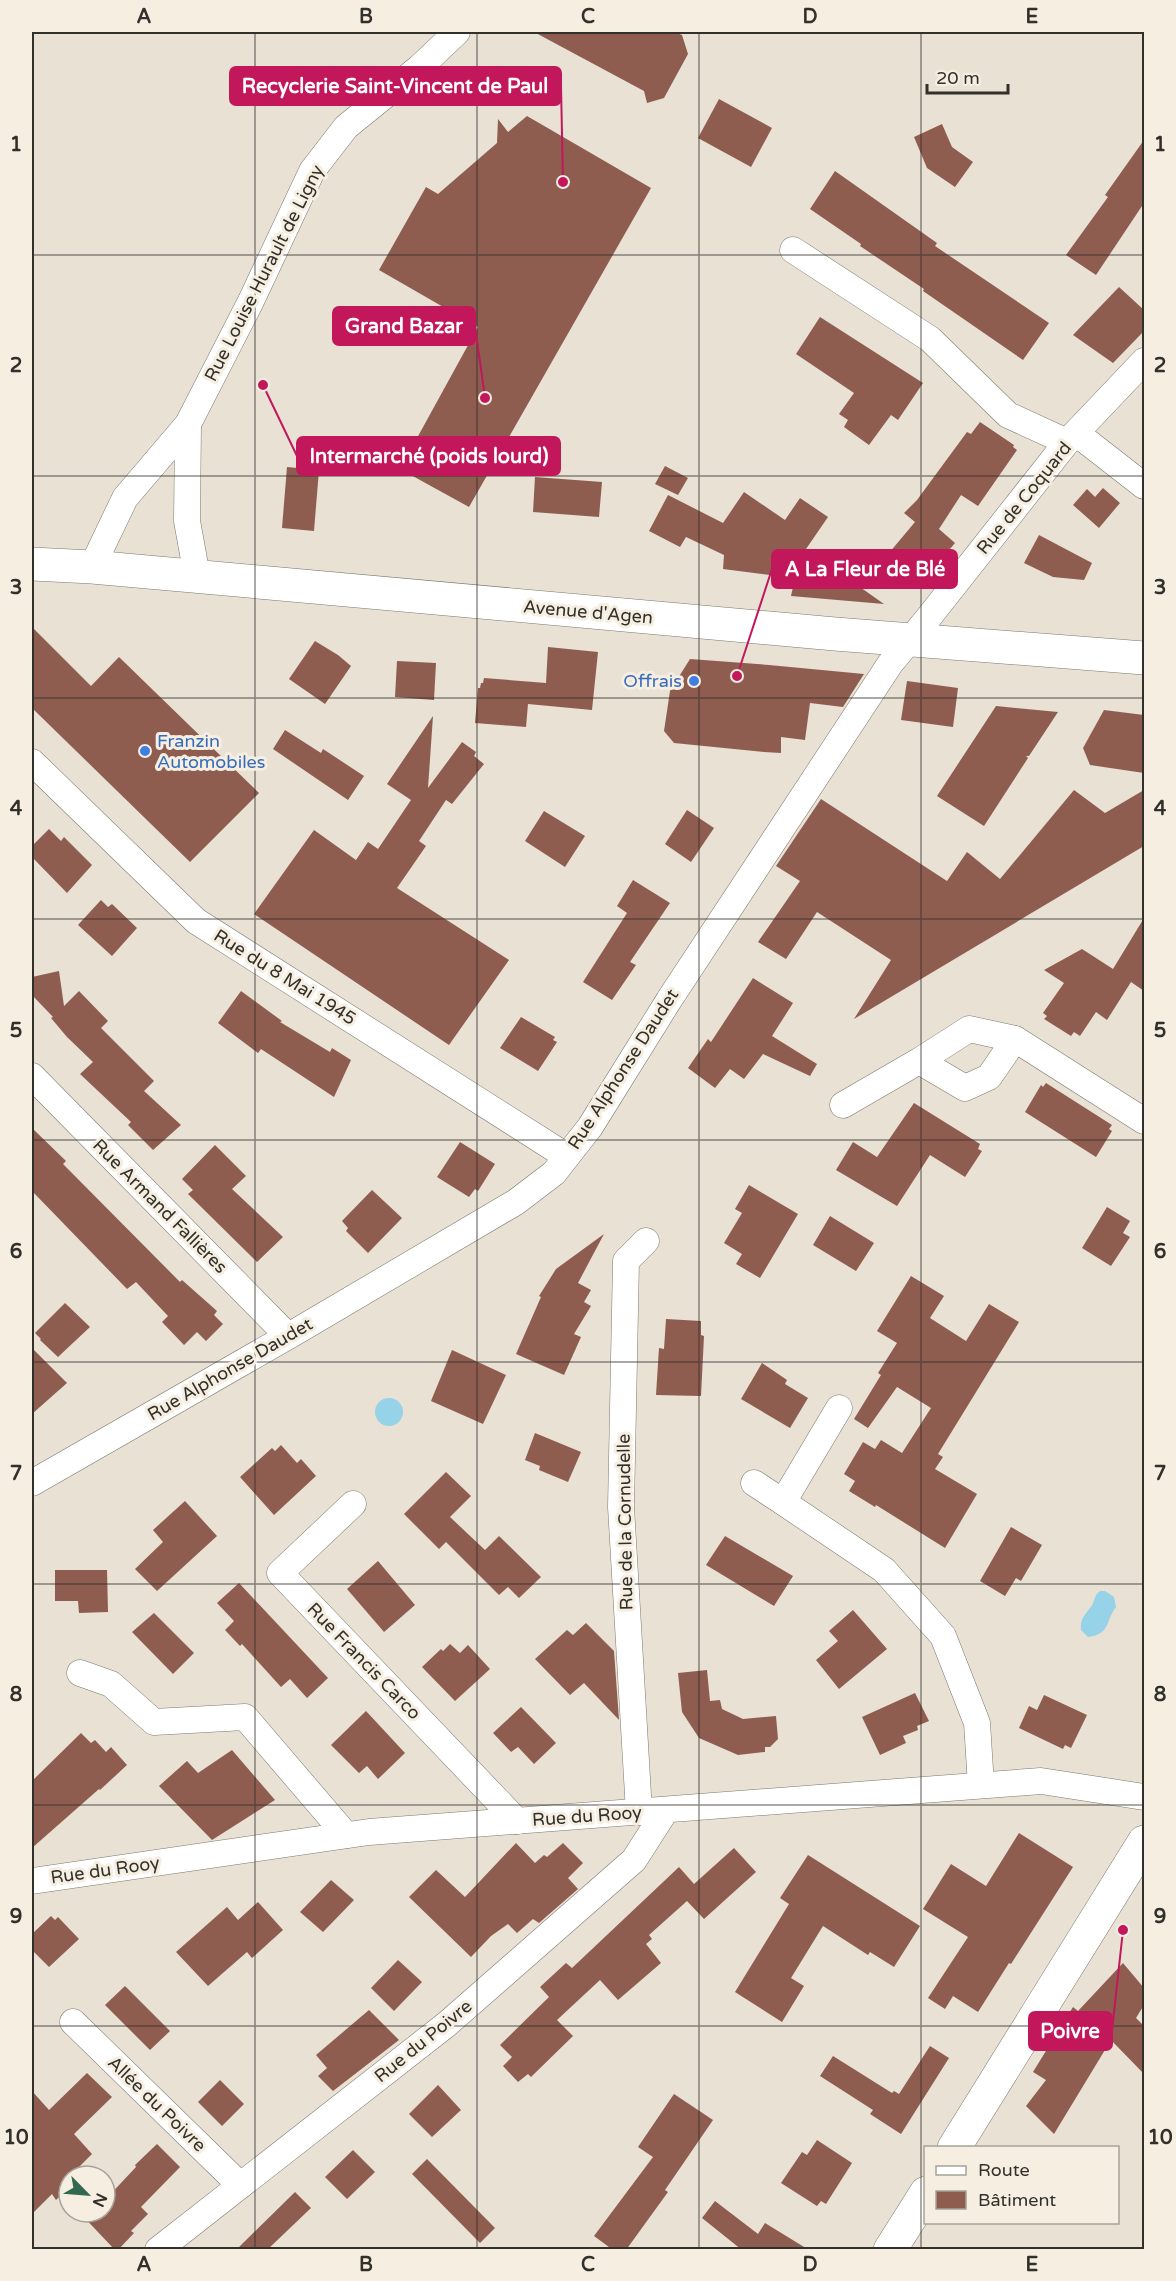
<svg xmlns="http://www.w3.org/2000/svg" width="1176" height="2281" font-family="'Varela Round',sans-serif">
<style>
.water{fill:#96d2e8}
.building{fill:#8e5d50}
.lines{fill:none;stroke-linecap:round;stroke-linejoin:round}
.street-casing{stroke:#7e786c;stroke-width:27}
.secondary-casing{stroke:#7e786c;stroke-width:34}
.street{stroke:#fff;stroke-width:26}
.secondary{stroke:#fff;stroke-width:33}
.grid{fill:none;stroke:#32302b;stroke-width:1.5;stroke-opacity:0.55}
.shop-dot{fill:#3f7fe0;stroke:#f5eee1;stroke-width:2}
.labels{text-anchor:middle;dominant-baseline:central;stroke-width:6;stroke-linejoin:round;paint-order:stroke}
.street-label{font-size:18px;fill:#32302b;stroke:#f5eee1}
.shop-label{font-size:18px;fill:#366cbe;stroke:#f5eee1;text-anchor:end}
.leader{fill:none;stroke:#c2185b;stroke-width:2}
.callout-dot{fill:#c2185b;stroke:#f5eee1;stroke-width:2}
.callout{fill:#c2185b;stroke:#c2185b;stroke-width:2}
.callout-label{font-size:20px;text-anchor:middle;font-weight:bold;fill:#fff}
.neatline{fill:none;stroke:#32302b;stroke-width:2}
.grid-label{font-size:20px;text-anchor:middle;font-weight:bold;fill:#32302b}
</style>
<rect width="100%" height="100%" fill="#e8e1d4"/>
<g class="water">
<circle cx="389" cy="1412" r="14"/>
<path d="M1100,1591H1105L1114,1597L1116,1607C1105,1621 1111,1634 1088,1637L1081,1630C1080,1619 1084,1616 1090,1608C1095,1603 1093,1596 1100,1591Z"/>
</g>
<g class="building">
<polygon points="534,32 675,32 682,35 688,54 664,98 647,103 644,91"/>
<polygon points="719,99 772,128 751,167 698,138"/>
<polygon points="527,116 651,188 469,507 400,469 478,327 379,270 426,187 438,194 497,143 498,119 508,132"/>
<polygon points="942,124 952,147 973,162 955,187 927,168 914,137"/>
<polygon points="1144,140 1144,203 1096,275 1066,255 1108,197 1105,195"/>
<polygon points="835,171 937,243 935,246 1049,323 1023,360 923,291 924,289 860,246 861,244 810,209"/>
<polygon points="1119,287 1144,310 1144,331 1113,363 1073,335"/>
<polygon points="820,317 923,383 898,420 891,415 869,445 844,427 848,420 839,414 854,393 796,354"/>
<polygon points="980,422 1014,445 1013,447 1017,450 978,506 961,495 939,529 955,543 920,584 921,580 889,553 915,522 904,513 917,500 967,432 971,434"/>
<polygon points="665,466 688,478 678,495 655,484"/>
<polygon points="287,467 319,470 314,531 282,528"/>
<polygon points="535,477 602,482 599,517 533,512"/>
<polygon points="1103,488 1120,503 1099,528 1073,505 1087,489 1095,497"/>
<polygon points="744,492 785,520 800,498 828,517 806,549 884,604 791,596 795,578 723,569 724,555 686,537 680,547 649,531 668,495 723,523"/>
<polygon points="1039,535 1092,563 1084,580 1053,577 1024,563"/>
<polygon points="32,627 91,686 119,657 259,793 190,862 32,708"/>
<polygon points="315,641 338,655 351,666 325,704 289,679"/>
<polygon points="548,647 598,652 592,710 528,704 526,727 475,723 478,688 480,688 481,683 483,683 484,678 546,683"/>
<polygon points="690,659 769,665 864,674 843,707 810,703 805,740 781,737 781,753 764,752 674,743 664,731 670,691"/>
<polygon points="397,661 436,663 434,700 395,697"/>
<polygon points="907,681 958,688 953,727 901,720"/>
<polygon points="996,706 1058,712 1029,756 1026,756 1028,758 984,826 937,796"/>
<polygon points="1104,710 1144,715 1144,773 1090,765 1083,748"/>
<polygon points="433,716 428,788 462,742 476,752 474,756 484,764 452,804 446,800 419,841 426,846 397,888 509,960 449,1045 254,914 314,830 356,860 368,842 378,849 411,800 387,784"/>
<polygon points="285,730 321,753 323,749 364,776 348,800 273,749"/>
<polygon points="1074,790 1105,813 1144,790 1144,846 854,1019 891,960 817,912 786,959 758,942 800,881 776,866 821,799 947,881 967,852 1000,879"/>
<polygon points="687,810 714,828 691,862 665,844"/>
<polygon points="544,811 585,836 565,867 525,841"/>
<polygon points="49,829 61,841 64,837 92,865 67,893 32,857 32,846"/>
<polygon points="633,880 670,903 630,962 636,965 612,1000 583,982 627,913 617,906"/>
<polygon points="101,900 108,907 112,904 137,928 112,956 78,925"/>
<polygon points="1144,918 1144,991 1131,982 1107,1020 1096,1012 1080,1036 1074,1032 1071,1036 1044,1019 1047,1016 1043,1013 1064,983 1044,970 1082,949 1113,969"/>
<polygon points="59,971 64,1006 79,991 108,1021 101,1028 154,1081 144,1091 181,1125 153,1150 128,1125 131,1122 80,1074 93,1062 67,1037 51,1018 53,1017 32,995 32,977"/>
<polygon points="753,978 793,1003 772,1036 817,1064 810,1076 763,1054 744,1079 730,1069 715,1088 688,1068 708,1039 711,1042"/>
<polygon points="241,991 282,1021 280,1022 330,1052 332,1048 351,1060 334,1097 261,1049 258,1053 218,1023"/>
<polygon points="521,1017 555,1037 553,1040 557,1042 538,1071 500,1048"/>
<polygon points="1046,1083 1112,1125 1109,1129 1112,1131 1096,1157 1025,1112 1041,1085 1043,1087"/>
<polygon points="914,1103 980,1144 978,1149 982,1151 965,1177 930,1155 897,1206 836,1170 853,1142 877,1157"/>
<polygon points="32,1128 66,1161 63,1164 180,1282 182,1280 217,1311 214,1315 223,1324 206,1341 197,1332 184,1345 162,1322 168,1316 136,1282 127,1289 32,1191"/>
<polygon points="460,1142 495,1164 478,1191 475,1189 469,1197 437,1177"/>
<polygon points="215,1145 246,1176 232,1189 283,1237 257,1262 188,1194 193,1190 182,1179"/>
<polygon points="749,1185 798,1214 760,1278 736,1264 742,1254 724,1243 742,1213 735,1209"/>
<polygon points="372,1190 402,1218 368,1253 346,1231 348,1228 342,1221"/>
<polygon points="1107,1207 1130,1221 1123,1233 1130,1237 1111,1266 1082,1248"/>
<polygon points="830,1216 874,1243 856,1271 813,1245"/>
<polygon points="604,1234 578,1283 591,1290 584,1302 591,1306 574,1334 581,1337 564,1375 516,1354 541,1297 539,1296 556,1269"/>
<polygon points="911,1276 944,1296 930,1318 966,1341 989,1304 1019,1322 938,1454 943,1457 935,1469 977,1494 945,1548 876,1505 875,1507 849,1491 855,1481 844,1474 863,1442 875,1449 881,1440 902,1453 931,1408 897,1387 868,1428 854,1419 881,1375 878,1373 897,1343 877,1331"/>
<polygon points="65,1303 90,1327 58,1357 40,1340 41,1339 35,1333"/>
<polygon points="666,1319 701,1321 701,1335 704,1336 701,1396 656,1395 659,1348 664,1349"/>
<polygon points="32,1348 67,1383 32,1414"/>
<polygon points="452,1350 506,1375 483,1424 431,1401"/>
<polygon points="762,1363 787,1380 785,1384 808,1398 790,1428 741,1399"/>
<polygon points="535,1433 581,1452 568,1482 539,1470 540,1466 525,1460"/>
<polygon points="281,1445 297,1463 301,1459 316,1476 274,1515 240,1477 272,1448 275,1451"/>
<polygon points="446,1472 471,1496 450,1517 485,1550 499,1536 541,1577 519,1598 508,1587 499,1595 446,1542 439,1549 404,1514"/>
<polygon points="185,1501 217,1536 157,1591 135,1569 163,1542 153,1530"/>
<polygon points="1011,1527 1042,1545 1021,1581 1016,1578 1005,1596 980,1581"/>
<polygon points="725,1536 793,1576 774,1606 706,1565"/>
<polygon points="378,1561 415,1605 384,1632 347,1589"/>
<polygon points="55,1570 107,1570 108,1612 79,1613 78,1601 55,1601"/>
<polygon points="239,1583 328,1678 307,1698 290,1679 281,1687 242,1644 240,1646 225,1630 234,1621 217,1603"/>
<polygon points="853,1610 887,1649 839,1689 816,1660 838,1641 829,1631"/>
<polygon points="154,1613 194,1653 173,1674 132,1632"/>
<polygon points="586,1623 614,1651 619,1720 584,1683 570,1695 535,1659 567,1630 573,1635"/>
<polygon points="450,1644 460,1653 468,1645 490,1669 455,1701 422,1667 441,1649 443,1651"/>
<polygon points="707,1670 710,1701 720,1700 722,1709 743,1719 776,1716 778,1739 770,1747 765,1747 765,1752 738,1755 699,1738 682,1712 678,1673"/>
<polygon points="915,1693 929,1721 917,1726 918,1730 903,1736 906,1743 880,1755 862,1717"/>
<polygon points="1044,1695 1087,1715 1071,1748 1065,1745 1063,1749 1019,1728 1029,1706 1037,1710"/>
<polygon points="521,1707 556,1743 534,1764 518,1747 511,1752 493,1733"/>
<polygon points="366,1711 405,1753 378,1779 367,1766 359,1773 331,1745"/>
<polygon points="81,1733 91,1743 95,1740 106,1752 111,1747 127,1765 100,1790 99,1789 32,1848 32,1781"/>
<polygon points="232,1750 275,1800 212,1840 159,1786 187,1761 198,1773"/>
<polygon points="1019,1833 1073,1867 1011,1964 1009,1963 978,2012 953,1996 945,2009 928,1998 968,1937 923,1909 951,1864 986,1886"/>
<polygon points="516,1843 535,1863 544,1855 547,1857 563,1843 583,1863 568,1878 578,1889 539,1923 533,1919 517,1933 508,1924 491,1936 471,1957 409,1897 436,1870 465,1897"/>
<polygon points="734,1848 756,1872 704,1919 687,1901 649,1935 652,1939 646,1944 661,1963 618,2000 600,1980 557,2020 573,2036 531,2077 528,2074 518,2082 503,2066 512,2057 500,2045 549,1997 540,1987 566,1963 572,1968 679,1867 694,1884"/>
<polygon points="808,1855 920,1926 894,1967 870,1952 868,1955 823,1926 791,1978 804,1986 782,2022 735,1992 789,1904 780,1898"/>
<polygon points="331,1880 354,1900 323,1932 300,1912"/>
<polygon points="258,1902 283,1930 252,1958 247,1952 208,1986 176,1952 227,1907 238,1920"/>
<polygon points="51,1916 55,1920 58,1917 79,1939 49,1967 32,1950 32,1934"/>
<polygon points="398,1960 422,1982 394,2011 371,1988"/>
<polygon points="1123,1963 1144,1988 1144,2005 1136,2018 1144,2026 1144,2074 1111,2040 1054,2134 1026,2106 1046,2080 1033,2072 1073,2007 1078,2011"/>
<polygon points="125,1986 170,2031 150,2050 105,2005"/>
<polygon points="369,2010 399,2040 333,2091 318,2076 327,2068 316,2055"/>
<polygon points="930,2046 949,2058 901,2134 870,2114 873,2110 820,2076 833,2056 892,2093 894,2091 899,2094"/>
<polygon points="87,2073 112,2097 74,2134 92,2154 76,2170 82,2176 69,2176 69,2201 62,2194 56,2200 52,2194 32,2214 32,2091 49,2110"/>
<polygon points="220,2080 244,2104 222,2126 198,2102"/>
<polygon points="438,2085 461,2110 432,2137 409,2114"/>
<polygon points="674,2094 713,2120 665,2190 668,2192 626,2250 613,2250 594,2236 653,2157 638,2147"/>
<polygon points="817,2140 852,2163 826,2204 821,2201 817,2206 781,2183 802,2152 807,2155"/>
<polygon points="157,2144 180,2167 141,2207 148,2214 131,2231 134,2233 118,2250 115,2250 79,2212 105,2212 105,2200 136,2167 135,2165"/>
<polygon points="353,2150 375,2172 347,2199 325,2177"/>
<polygon points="427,2159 495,2228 480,2243 412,2174"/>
<polygon points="295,2192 311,2208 267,2250 236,2250"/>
<polygon points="715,2201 758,2234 765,2223 809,2250 742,2250 702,2218"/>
</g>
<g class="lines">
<defs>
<g id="street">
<polyline points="793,250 930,339 1008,415 1067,442"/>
<polyline points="188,424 187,521 197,576"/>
<polyline points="1076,433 1144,486"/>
<polyline points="92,567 125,498 188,424 251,301 312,171 346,127 420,67 457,32"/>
<polyline points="32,762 196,921 566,1156"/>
<polyline points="919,1061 965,1088 989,1077 1015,1039"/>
<polyline points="32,1076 288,1336"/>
<polyline points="843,1105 919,1061 969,1029 1015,1039 1144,1121"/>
<polyline points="839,1408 783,1502 884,1570 943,1636 977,1723 981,1785"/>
<polyline points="32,1483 292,1334 516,1202 554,1173 590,1127 669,1000 890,664 929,617 1067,442 1144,361"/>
<polyline points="754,1483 783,1502"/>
<polyline points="353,1504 280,1573 517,1821"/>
<polyline points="80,1673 111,1684 154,1722 245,1717 346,1835"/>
<polyline points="639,1812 621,1507 626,1261 646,1241"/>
<polyline points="32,1881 369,1832 1041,1781 1144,1797"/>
<polyline points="73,2022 240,2185"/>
<polyline points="158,2250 447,2024 634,1860 666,1810"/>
</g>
<g id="secondary">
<polyline points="32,564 92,567 835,634 1144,658"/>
<polyline points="954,2148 1144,1842"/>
<polyline points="890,2250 926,2193"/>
</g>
</defs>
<use href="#street" class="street-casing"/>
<use href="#secondary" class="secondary-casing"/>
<use href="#street" class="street"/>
<use href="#secondary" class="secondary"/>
</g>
<path class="grid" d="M255,32V2250M477,32V2250M699,32V2250M921,32V2250M32,255H1144M32,476H1144M32,698H1144M32,919H1144M32,1140H1144M32,1362H1144M32,1584H1144M32,1805H1144M32,2026H1144"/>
<g class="shop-dot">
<circle cx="694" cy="681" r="6"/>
<circle cx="145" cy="751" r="6"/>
</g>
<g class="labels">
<g class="street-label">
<text transform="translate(264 273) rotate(-63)">Rue Louise Hurault de Ligny</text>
<text transform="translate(1024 498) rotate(-51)">Rue de Coquard</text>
<text transform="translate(588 612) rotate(5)">Avenue d'Agen</text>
<text transform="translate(285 977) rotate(32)">Rue du 8 Mai 1945</text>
<text transform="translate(623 1069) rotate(-57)">Rue Alphonse Daudet</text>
<text transform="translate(160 1206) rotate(45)">Rue Armand Fallières</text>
<text transform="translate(230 1369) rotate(-30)">Rue Alphonse Daudet</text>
<text transform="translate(625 1522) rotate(-91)">Rue de la Cornudelle</text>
<text transform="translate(364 1661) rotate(46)">Rue Francis Carco</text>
<text transform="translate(587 1816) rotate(-4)">Rue du Rooy</text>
<text transform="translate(105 1870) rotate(-8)">Rue du Rooy</text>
<text transform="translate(423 2041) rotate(-39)">Rue du Poivre</text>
<text transform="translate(157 2104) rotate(44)">Allée du Poivre</text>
</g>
<g class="shop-label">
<text x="682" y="681">Offrais</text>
<text x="157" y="741" text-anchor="start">Franzin<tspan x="157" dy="21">Automobiles</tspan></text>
</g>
</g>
<path class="leader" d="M563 182L561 86M485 398L475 326M263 385L297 456M737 676L772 569M1123 1930L1112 2031"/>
<g class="callout-dot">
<circle cx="563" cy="182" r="6"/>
<circle cx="485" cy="398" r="6"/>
<circle cx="263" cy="385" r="6"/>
<circle cx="737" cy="676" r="6"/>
<circle cx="1123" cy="1930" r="6"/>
</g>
<g class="callout">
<rect x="230" y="67" width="331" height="38" rx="6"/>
<rect x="333" y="307" width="142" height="38" rx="6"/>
<rect x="297" y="437" width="263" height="38" rx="6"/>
<rect x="772" y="550" width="185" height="38" rx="6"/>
<rect x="1029" y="2012" width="83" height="38" rx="6"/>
</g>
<g class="callout-label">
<text x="395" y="93">Recyclerie Saint-Vincent de Paul</text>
<text x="404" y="333">Grand Bazar</text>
<text x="429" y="463">Intermarché (poids lourd)</text>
<text x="865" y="576">A La Fleur de Blé</text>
<text x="1070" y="2038">Poivre</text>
</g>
<rect width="1176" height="2281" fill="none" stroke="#f5eee1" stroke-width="66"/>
<rect x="924" y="2146" width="195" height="78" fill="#f5eee1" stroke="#a7a298" stroke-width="1.5"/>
<rect x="936" y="2166" width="30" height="9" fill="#ffffff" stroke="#a7a298" stroke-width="1.5"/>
<text x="978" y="2176" font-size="18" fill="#32302b">Route</text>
<rect x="936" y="2191" width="30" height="18" fill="#8e5d50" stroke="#a7a298" stroke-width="1.5"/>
<text x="978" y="2206" font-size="18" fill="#32302b">Bâtiment</text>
<g transform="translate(87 2194) rotate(115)"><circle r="28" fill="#f5eee1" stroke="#a7a298" stroke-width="1.5"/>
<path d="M0-4.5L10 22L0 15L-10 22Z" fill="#32684f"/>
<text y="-9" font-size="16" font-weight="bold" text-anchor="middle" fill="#32302b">N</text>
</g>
<path d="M927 84v9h81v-9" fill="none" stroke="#32302b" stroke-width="3"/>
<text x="936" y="84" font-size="18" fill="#32302b" stroke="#f5eee1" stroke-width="4.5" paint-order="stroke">20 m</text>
<rect x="33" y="33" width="1110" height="2215" class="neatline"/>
<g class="grid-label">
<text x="144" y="23">A</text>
<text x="366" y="23">B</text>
<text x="588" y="23">C</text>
<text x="810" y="23">D</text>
<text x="1032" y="23">E</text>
<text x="16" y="151">1</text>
<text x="1160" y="151">1</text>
<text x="16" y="372">2</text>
<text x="1160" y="372">2</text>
<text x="16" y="594">3</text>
<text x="1160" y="594">3</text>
<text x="16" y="815">4</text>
<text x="1160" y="815">4</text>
<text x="16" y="1037">5</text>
<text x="1160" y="1037">5</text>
<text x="16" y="1258">6</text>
<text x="1160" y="1258">6</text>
<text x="16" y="1480">7</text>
<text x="1160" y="1480">7</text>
<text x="16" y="1701">8</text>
<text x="1160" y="1701">8</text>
<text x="16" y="1923">9</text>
<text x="1160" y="1923">9</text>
<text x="16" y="2144">10</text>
<text x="1160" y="2144">10</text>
<text x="144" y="2271">A</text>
<text x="366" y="2271">B</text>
<text x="588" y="2271">C</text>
<text x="810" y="2271">D</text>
<text x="1032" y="2271">E</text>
</g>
</svg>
